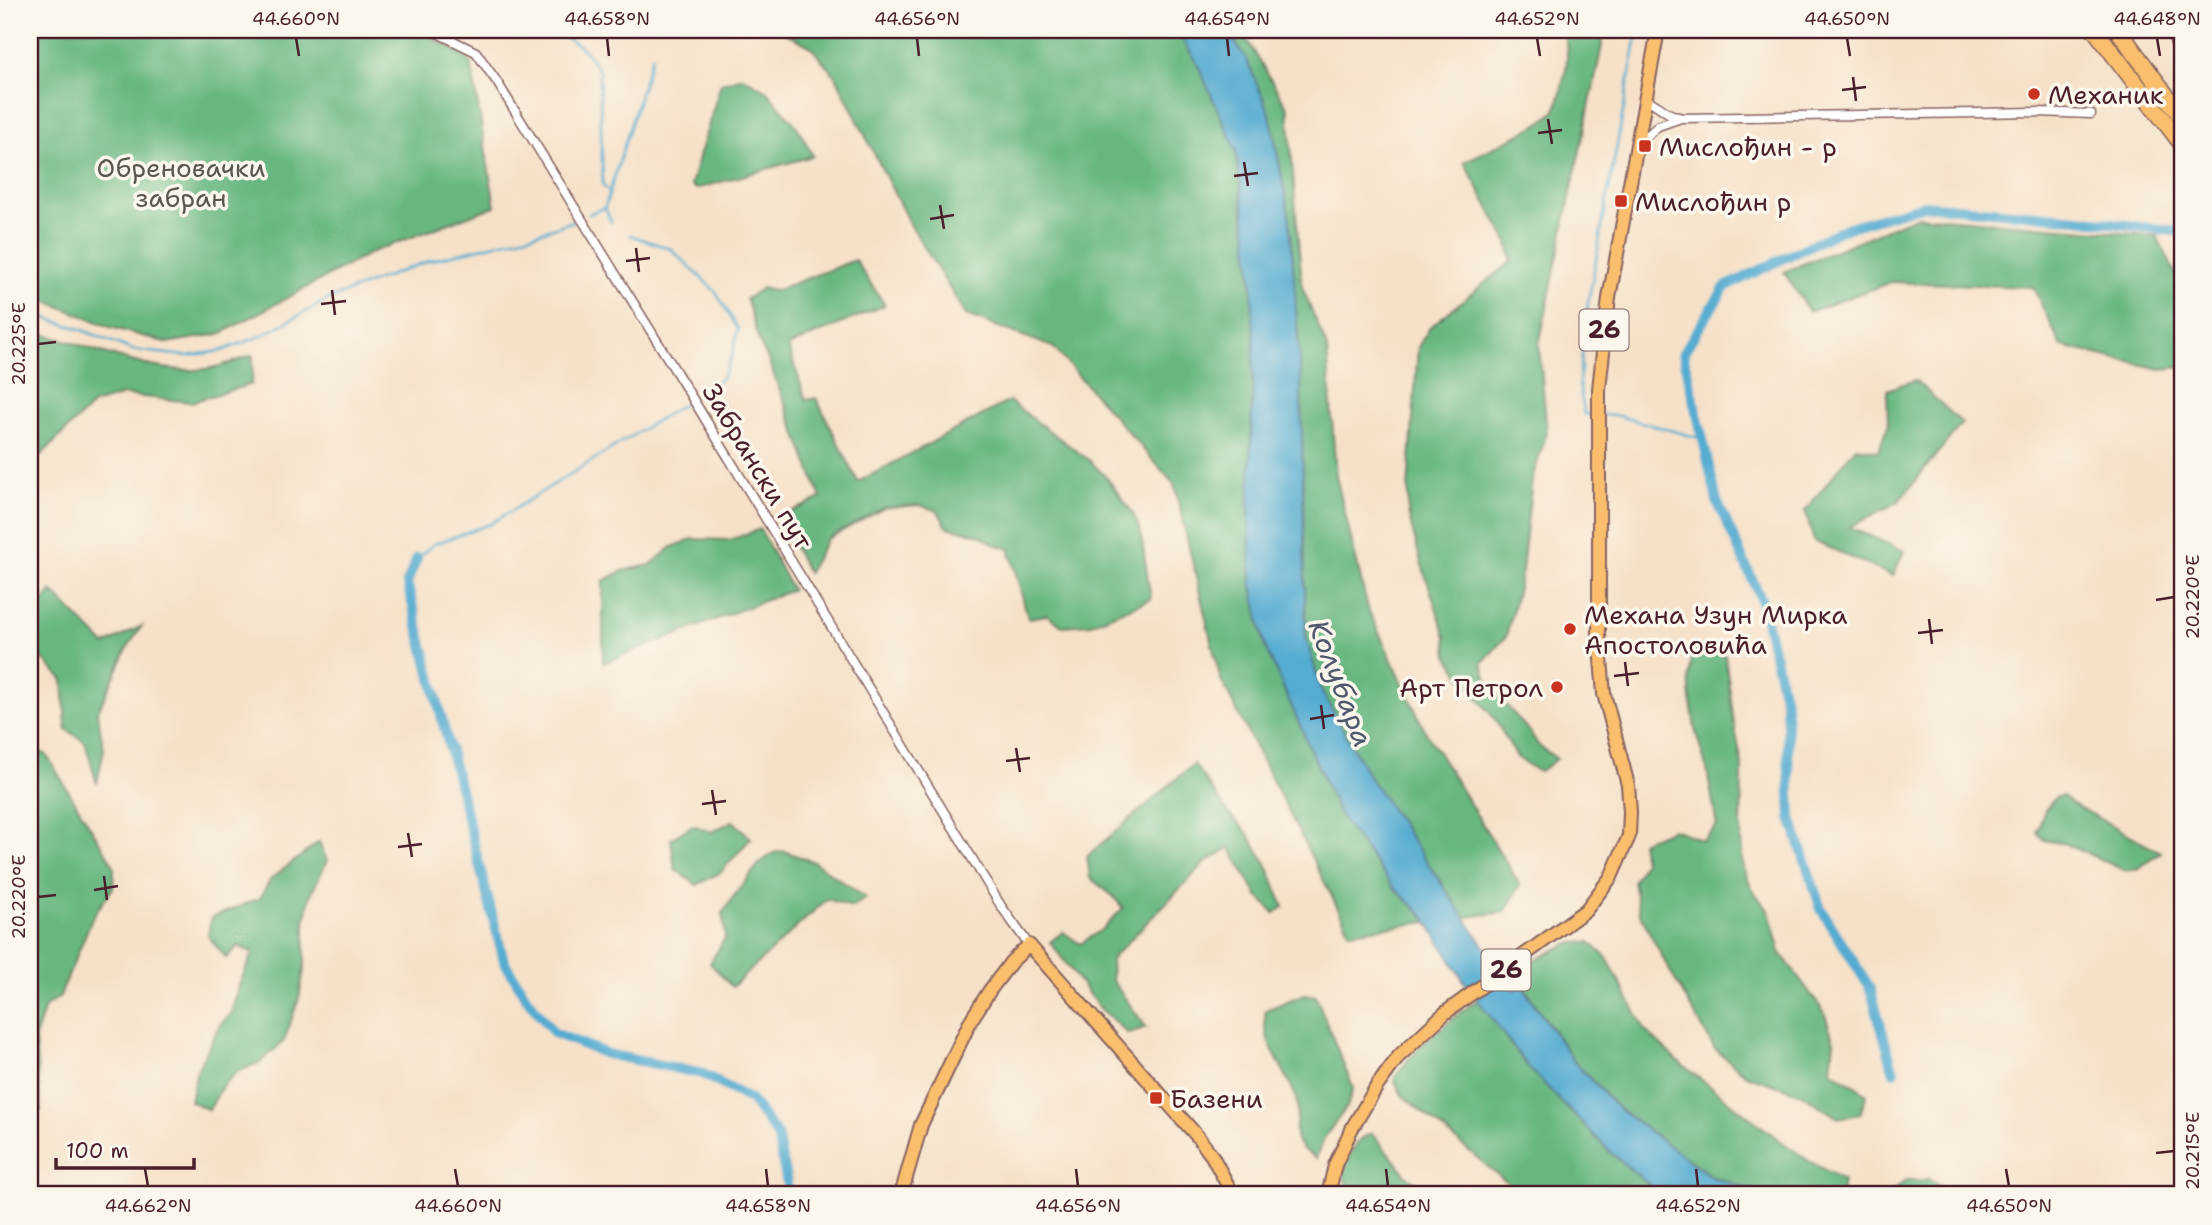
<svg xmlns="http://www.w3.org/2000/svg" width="2212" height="1225" font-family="'Shantell Sans',sans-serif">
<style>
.forest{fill:#68b781;stroke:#596b56;stroke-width:2}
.water{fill:#54acd1;stroke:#4f667e;stroke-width:2}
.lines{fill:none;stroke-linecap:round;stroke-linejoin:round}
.stream{stroke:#54acd1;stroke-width:2.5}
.canal{stroke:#54acd1;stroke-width:10}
.minor-casing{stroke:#866362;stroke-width:11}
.secondary-casing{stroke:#866362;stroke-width:16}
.primary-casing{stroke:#866362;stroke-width:16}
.motorway-casing{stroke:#866362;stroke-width:19}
.minor{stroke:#fff;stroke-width:8}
.secondary{stroke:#fde5c5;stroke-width:12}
.primary{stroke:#fabe6d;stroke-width:12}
.motorway{stroke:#fabe6d;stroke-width:16}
.ticks{fill:none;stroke:#4a1f2b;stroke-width:2.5}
.poi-dot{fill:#c8321e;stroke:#fbf7ec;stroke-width:2.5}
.labels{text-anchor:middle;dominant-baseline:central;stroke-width:7;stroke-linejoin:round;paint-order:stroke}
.shield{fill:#fbf7ec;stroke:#7f6065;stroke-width:2}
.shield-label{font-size:24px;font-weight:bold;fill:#4a1f2b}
.poi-label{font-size:26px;fill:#4a1f2b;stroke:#fbf7ec;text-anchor:start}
.park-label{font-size:26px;fill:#5a564c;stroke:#fbf7ec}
.street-label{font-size:26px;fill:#4a1f2b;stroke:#fbf7ec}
.water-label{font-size:28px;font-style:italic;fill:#4e576d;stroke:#fbf7ec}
.neatline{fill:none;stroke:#4a1f2b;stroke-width:2.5}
.ticks-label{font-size:18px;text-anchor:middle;fill:#4a1f2b}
</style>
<rect width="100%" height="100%" fill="#fbf7ec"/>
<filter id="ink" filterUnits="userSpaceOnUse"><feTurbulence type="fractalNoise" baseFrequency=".0143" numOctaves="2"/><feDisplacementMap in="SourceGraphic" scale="14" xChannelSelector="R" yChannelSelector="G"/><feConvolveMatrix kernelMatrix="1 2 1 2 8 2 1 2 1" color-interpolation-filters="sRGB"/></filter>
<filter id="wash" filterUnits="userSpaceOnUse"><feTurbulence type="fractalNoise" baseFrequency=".00686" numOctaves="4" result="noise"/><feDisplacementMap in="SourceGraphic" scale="28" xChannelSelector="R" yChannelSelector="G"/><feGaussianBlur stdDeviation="1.57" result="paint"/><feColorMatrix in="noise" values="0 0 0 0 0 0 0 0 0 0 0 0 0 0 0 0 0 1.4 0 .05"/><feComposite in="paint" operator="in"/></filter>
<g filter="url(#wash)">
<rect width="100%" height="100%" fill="#f6e1c8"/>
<g class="forest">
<polygon points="30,30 417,30 457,51 471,63 495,206 372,252 220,334 167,343 110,327 54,304 30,299"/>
<polygon points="780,30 1241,30 1288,108 1302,287 1327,347 1336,476 1368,609 1425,731 1520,885 1505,912 1350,932 1220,678 1174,484 1053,347 966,315 907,219 835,75 810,46"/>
<path d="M1562,30H1601L1602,46L1539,345L1547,433L1532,479L1522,571L1506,637L1482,663L1488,684L1529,731L1539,746L1557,759L1539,772L1517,757L1494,718L1467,685L1448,656L1446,637L1420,559L1408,513V489L1418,347L1430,327L1512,261L1508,243L1464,162C1482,152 1547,124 1555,110C1560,102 1561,88 1564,78C1568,64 1569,43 1562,30Z"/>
<polygon points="743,77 767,91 798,128 813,156 696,189 691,184 721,83"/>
<polygon points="1918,216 2157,236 2182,287 2182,367 2160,369 2061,346 2033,287 1891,282 1809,312 1784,272"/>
<path d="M855,260L885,305L788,346L806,400L816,398L858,482L1009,401L1090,461L1107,478L1132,512L1140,528L1151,599L1091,624L1062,626L1047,615L1028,618L1009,548L996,545L980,535L947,527L938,511L919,505L884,508L827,539L808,573L778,518L821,498L767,357C755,338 754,320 746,299L762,288L774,291Z"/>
<path d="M30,331C85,342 150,377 206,369C221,367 238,360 253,355L252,384L191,402L124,395L93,404L30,466Z"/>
<polygon points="1915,380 1962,423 1898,502 1849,527 1904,551 1893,576 1814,541 1805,511 1856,447 1878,451 1888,426 1887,390"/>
<polygon points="760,529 792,590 603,663 603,581 622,571 650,565 672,547 692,539 730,540"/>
<polygon points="52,591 105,645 142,626 128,647 97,713 104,749 97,784 85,742 66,729 63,680 30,646 30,616"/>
<polygon points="1693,649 1725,655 1734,723 1742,764 1741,839 1743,869 1754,892 1769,911 1780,952 1824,1012 1834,1041 1831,1070 1867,1094 1860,1114 1838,1118 1802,1094 1746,1075 1714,1048 1666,964 1639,912 1633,882 1644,862 1641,842 1673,829 1702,840 1717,826 1707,770 1695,729 1691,701 1689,678"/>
<polygon points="30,749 46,754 114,866 113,888 93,916 60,996 45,1007 35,1038 41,1111 30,1112"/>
<polygon points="1194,764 1229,814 1246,831 1266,863 1284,907 1274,913 1257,895 1230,848 1205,863 1111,959 1112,980 1146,1027 1128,1034 1097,1005 1050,942 1063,932 1080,944 1104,928 1123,908 1113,896 1090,878 1087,856"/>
<polygon points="2063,796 2071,803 2161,852 2139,868 2126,871 2066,844 2044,840 2037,832 2045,810 2056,797"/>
<polygon points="733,821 751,838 721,872 697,885 675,869 671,839 693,825 711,832"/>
<polygon points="319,842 327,861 310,896 305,922 305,964 299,998 284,1041 261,1062 237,1072 222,1086 209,1110 190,1101 197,1070 220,1025 231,1013 239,985 253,953 238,946 226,958 208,936 211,918 260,898 271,879"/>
<polygon points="784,851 814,862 866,898 852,907 827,899 732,987 710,963 725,938 723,913 733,897 759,864 773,853"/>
<polygon points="1590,942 1607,958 1645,1030 1676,1060 1778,1139 1809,1161 1843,1180 1841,1195 1767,1195 1712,1177 1619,1109 1575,1063 1516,975 1517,969 1523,965 1569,943"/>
<path d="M1304,994L1316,996L1353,1088L1347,1107L1324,1138L1316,1158C1311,1155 1302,1150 1299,1144C1291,1131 1300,1113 1297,1102C1290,1072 1258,1042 1266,1010Z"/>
<path d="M1478,999L1529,1068L1610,1152L1653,1188L1667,1195H1522L1402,1095L1394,1079C1415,1046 1447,1023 1478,999Z"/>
<path d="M1372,1133L1407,1176L1433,1195H1356C1350,1190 1343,1180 1343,1171C1344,1159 1360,1136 1372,1133Z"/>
<polygon points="1906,1180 1929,1180 1957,1195 1889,1195"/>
</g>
<polygon class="water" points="1176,30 1226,30 1246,58 1270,114 1290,220 1301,380 1306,637 1321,690 1368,775 1514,990 1522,986 1575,1063 1619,1109 1712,1177 1767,1195 1667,1195 1653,1188 1610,1152 1529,1068 1465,983 1424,916 1394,888 1339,814 1264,644 1251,581 1249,518 1254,337 1251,269 1236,150 1196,61"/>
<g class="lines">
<g class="stream">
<polyline points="481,30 494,30"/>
<path d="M517,30C556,33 580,35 599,71L603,186L610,192"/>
<polyline points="589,214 605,207"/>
<polyline points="611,222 605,207 652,56"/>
<polyline points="630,235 671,249 716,292 738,329 732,356 722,378 699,395"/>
<polyline points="30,313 77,328 133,350 186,356 221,351 261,336 329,299 428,261 531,235 574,221"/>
<polyline points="1603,415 1618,416 1703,439"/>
<polyline points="1596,416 1584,414 1579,382 1588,303 1638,30"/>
<polyline points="417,558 434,544 490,524 685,403"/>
</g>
<g class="canal">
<polyline points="417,558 407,583 504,961 526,997 554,1033 607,1054 703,1074 751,1100 777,1135 787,1183 785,1195"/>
<polyline points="1894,1072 1870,988 1821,909 1791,818 1786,705 1761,599 1717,501 1683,353 1725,287 1846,228 1924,205 2078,219 2182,232"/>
</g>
</g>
</g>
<g filter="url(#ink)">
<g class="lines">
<defs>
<g id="minor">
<polyline points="431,30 476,52 497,82 699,409 1001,906 1029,945"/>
<path d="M1646,100C1660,104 1664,115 1683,118L2037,112L2091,114"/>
<polyline points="1638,144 1658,126 1678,119"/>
</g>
<polyline id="secondary" points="2171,30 2182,52"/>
<g id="primary">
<polyline points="901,1195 921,1125 971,1020 990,990 1011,962 1029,945 1197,1136 1212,1156 1233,1195"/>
<polyline points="1328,1195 1335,1165 1351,1130 1377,1086 1399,1056 1445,1013 1586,910 1611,877 1629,836 1630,812 1628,785 1604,694 1599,635 1599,389 1609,298 1658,30"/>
</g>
<g id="motorway">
<polyline points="2095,30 2182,144"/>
<polyline points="2118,30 2182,117"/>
</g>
</defs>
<use href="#minor" class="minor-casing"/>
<use href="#secondary" class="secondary-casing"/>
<use href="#primary" class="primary-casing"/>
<use href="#motorway" class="motorway-casing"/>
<use href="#minor" class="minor"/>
<use href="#secondary" class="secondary"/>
<use href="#primary" class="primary"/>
<use href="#motorway" class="motorway"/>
</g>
</g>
<path class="ticks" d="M296,38L299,56M607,38L609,56M917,38L919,56M1227,38L1229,56M1537,38L1540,56M1847,38L1850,56M2157,38L2160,56M1853,77L1856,101M1842,90L1866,87M1548,119L1552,144M1538,133L1562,130M1244,162L1248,186M1234,176L1258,173M940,205L944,229M930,219L954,215M636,248L639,272M626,261L650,258M332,290L335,315M321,304L346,301M38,344L56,342M2156,600L2174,597M1929,619L1932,644M1918,633L1943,630M1625,662L1628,686M1614,676L1639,673M1321,705L1324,729M1310,719L1334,715M1016,748L1020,772M1006,761L1030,758M712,790L716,815M702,804L726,801M408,833L412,857M398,847L422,844M104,876L107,900M94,890L118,886M38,897L56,895M2156,1153L2174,1151M145,1169L148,1186M455,1169L458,1186M766,1169L768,1186M1076,1169L1078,1186M1386,1169L1388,1186M1696,1169L1698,1186M2006,1169L2009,1186"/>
<g class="poi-dot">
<circle cx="2034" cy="94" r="7"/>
<rect x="1638" y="139" width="14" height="14" rx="3.5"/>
<rect x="1614" y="194" width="14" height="14" rx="3.5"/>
<circle cx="1570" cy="629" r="7"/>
<circle cx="1557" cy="687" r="7"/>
<rect x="1149" y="1091" width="14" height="14" rx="3.5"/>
</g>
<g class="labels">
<g class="shield">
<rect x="1579.5" y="309.5" width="49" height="41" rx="5"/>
<rect x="1481.5" y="949.5" width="49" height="41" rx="5"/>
</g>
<g class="shield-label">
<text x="1604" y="330">26</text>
<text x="1506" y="970">26</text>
</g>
<g class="poi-label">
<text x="2048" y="94">Механик</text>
<text x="1659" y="146">Мислођин - р</text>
<text x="1635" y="201">Мислођин р</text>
<text x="1584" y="614">Механа Узун Мирка<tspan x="1584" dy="30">Апостоловића</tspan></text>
<text x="1543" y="687" text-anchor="end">Арт Петрол</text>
<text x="1170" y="1098">Базени</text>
</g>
<g class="park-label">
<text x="181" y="167">Обреновачки<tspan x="181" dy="30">забран</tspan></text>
</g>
<g class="street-label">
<text transform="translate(758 466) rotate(59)">Забрански пут</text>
</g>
<g class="water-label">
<text transform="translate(1341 683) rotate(69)">Колубара</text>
</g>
</g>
<rect width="2212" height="1225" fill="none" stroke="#fbf7ec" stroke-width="77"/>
<path d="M56 1158v10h138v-10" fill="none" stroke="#4a1f2b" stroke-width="3.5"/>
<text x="66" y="1158" font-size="21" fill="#4a1f2b" stroke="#fbf7ec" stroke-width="5" paint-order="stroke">100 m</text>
<rect x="38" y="38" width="2136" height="1148" class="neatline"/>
<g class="ticks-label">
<text x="296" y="25">44.660°N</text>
<text x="607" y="25">44.658°N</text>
<text x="917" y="25">44.656°N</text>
<text x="1227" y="25">44.654°N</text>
<text x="1537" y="25">44.652°N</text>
<text x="1847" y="25">44.650°N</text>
<text x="2157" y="25">44.648°N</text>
<text transform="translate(19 344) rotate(-90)" y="6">20.225°E</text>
<text transform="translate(2193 597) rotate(-90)" y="6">20.220°E</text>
<text transform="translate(19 897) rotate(-90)" y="6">20.220°E</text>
<text transform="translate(2193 1151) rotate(-90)" y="6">20.215°E</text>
<text x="148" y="1212">44.662°N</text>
<text x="458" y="1212">44.660°N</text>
<text x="768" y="1212">44.658°N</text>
<text x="1078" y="1212">44.656°N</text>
<text x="1388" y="1212">44.654°N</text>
<text x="1698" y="1212">44.652°N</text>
<text x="2009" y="1212">44.650°N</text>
</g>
</svg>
